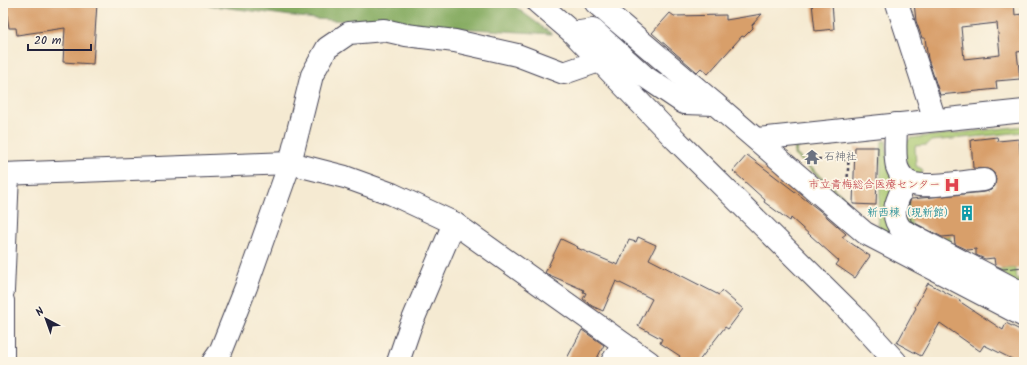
<svg xmlns="http://www.w3.org/2000/svg" width="1027" height="365" font-family="Kalam,'Klee One',sans-serif">
<style>
.green{fill:#a9c870;stroke:#667556}
.forest{fill:#86ac62;stroke:#54674e}
.building{fill:#d89f6a;fill-rule:evenodd}
.lines{fill:none;stroke-linecap:round;stroke-linejoin:round}
.minor-casing{stroke:#424052;stroke-width:24}
.path{stroke:#424052;stroke-width:2.5;stroke-dasharray:3 3;stroke-linecap:butt}
.minor{stroke:#fff;stroke-width:22}
.labels{text-anchor:middle;dominant-baseline:central;stroke-width:3.5;stroke-linejoin:round;paint-order:stroke}
.worship-label{font-size:11px;fill:#5b616d;stroke:#fcf5e5;text-anchor:start}
.health-label{font-size:11px;fill:#be3a42;stroke:#fcf5e5;text-anchor:end}
.culture-label{font-size:11px;fill:#0d838f;stroke:#fcf5e5;text-anchor:end}
</style>
<rect width="100%" height="100%" fill="#fcf5e5"/>
<filter id="ink" filterUnits="userSpaceOnUse"><feTurbulence type="fractalNoise" baseFrequency=".025" numOctaves="2"/><feDisplacementMap in="SourceGraphic" scale="8" xChannelSelector="R" yChannelSelector="G"/><feConvolveMatrix kernelMatrix="1 2 1 2 8 2 1 2 1" color-interpolation-filters="sRGB"/></filter>
<filter id="wash" filterUnits="userSpaceOnUse"><feTurbulence type="fractalNoise" baseFrequency=".012" numOctaves="4" result="noise"/><feDisplacementMap in="SourceGraphic" scale="16" xChannelSelector="R" yChannelSelector="G"/><feGaussianBlur stdDeviation="0.9" result="paint"/><feColorMatrix in="noise" values="0 0 0 0 0 0 0 0 0 0 0 0 0 0 0 0 0 1.4 0 .05"/><feComposite in="paint" operator="in"/></filter>
<g filter="url(#wash)">
<rect width="100%" height="100%" fill="#f5ead2"/>
<g class="green">
<polygon points="1024,126 1024,132 931,141 927,145 915,146 916,166 922,169 923,172 918,177 906,164 905,143 911,138"/>
<polygon points="848,141 848,142 797,147 796,154 846,199 845,200 794,155 795,146"/>
<polygon points="882,141 886,141 888,166 894,185 889,210 1024,301 878,228"/>
<polygon points="904,199 909,199 912,227 932,238 950,236 952,249 907,226"/>
<polygon points="1015,268 1016,279 1024,278 1024,288 997,270"/>
</g>
<polygon class="forest" points="191,3 510,3 552,34 315,19"/>
<g id="blocks">
<g class="building">
<polygon points="5,3 97,3 93,64 63,62 65,28 17,35 16,28 9,28"/>
<polygon points="812,3 832,3 834,29 815,31"/>
<path d="M914,3H1014L1015,15L1022,14V16H1024V51L1017,52L1020,79L996,81L997,89L940,95L928,59L925,38H922L916,21ZM997,23L1000,55L964,59L961,27Z"/>
<polygon points="670,13 674,16 726,15 726,20 762,14 752,25 753,28 744,37 742,36 708,74 701,68 697,72 652,33"/>
<polygon points="997,137 998,141 1019,139 1022,172 1024,172 1024,267 1003,269 995,265 994,258 985,259 976,255 976,249 968,250 955,244 954,236 942,237 911,221 909,204 911,199 985,192 991,190 995,186 996,179 994,173 989,169 973,168 971,140"/>
<polygon points="855,147 878,147 876,205 853,204"/>
<polygon points="747,155 819,210 846,234 842,237 870,256 855,278 836,265 839,261 791,218 790,221 764,202 765,200 733,171"/>
<polygon points="638,237 656,245 649,259 719,295 722,291 743,309 728,329 725,327 698,362 676,362 680,356 660,343 662,339 638,326 652,299 616,281 603,311 592,306 583,299 586,293 583,292 584,290 545,273 561,239 578,247 577,248 618,265 629,240 636,242"/>
<polygon points="928,283 960,300 959,301 1003,330 1006,323 1024,332 1024,362 1018,362 984,345 980,351 940,323 921,356 897,343 916,308 915,307"/>
<polygon points="582,330 604,345 595,362 565,362"/>
</g>
</g>
</g>
<g filter="url(#ink)">
<use href="#blocks" fill-opacity="0" stroke="#424052" stroke-width="1"/>
<g class="lines">
<defs>
<g id="minor">
<polyline points="538,3 573,33 676,140 853,315 896,362"/>
<polyline points="596,3 715,104 865,233 1024,316"/>
<polyline points="897,3 935,120"/>
<polyline points="573,33 593,30 644,76 684,103 715,104"/>
<path d="M896,124C896,138 894,154 897,167C900,175 906,182 914,184C930,188 966,181 984,180"/>
<polyline points="757,139 1024,111"/>
<polyline points="3,174 290,163 345,177 392,194 454,223 649,362"/>
<path d="M906,181C899,197 887,214 902,230L1024,294"/>
<polyline points="3,291 8,174"/>
<polyline points="3,301 3,362"/>
<polyline points="213,362 220,352 246,287 290,163 312,75 327,48 349,33 384,30 406,35 455,41 517,55 564,73 599,61"/>
<polyline points="398,362 410,327 454,223"/>
<polyline points="612,362 623,344"/>
</g>
</defs>
<use href="#minor" class="minor-casing"/>
<g class="path">
<polyline points="818,159 848,160"/>
<polyline points="847,189 849,150"/>
</g>
<use href="#minor" class="minor"/>
</g>
</g>
<defs>
<symbol id="temple-bare" viewBox="-9 -9 18 18"><path d="M0-6L5-2H3V0L6.5 2.5H4V6H1.5V3h-3V6H-4V2.5H-6.5L-3 0V-2H-5Z" fill="#6b7280" stroke="#fcf5e5" stroke-width="2.5" paint-order="stroke"/></symbol>
<symbol id="hospital-bare" viewBox="-9 -9 18 18"><path d="M-5-5h3v3.5h4V-5h3V5h-3V1.5h-4V5h-3Z" fill="#e0444e" stroke="#fcf5e5" stroke-width="2.5" paint-order="stroke"/></symbol>
<symbol id="building-bare" viewBox="-9 -9 18 18"><path d="M-4-6H4V6H1V3H-1V6H-4ZM-2.5-4.3h1.7v1.8h-1.7ZM.8-4.3h1.7v1.8H.8ZM-2.5-1h1.7V.8h-1.7ZM.8-1h1.7V.8H.8Z" fill="#0f9aa8" stroke="#fcf5e5" stroke-width="2.5" paint-order="stroke"/></symbol>
</defs>
<g fill-rule="evenodd">
<use href="#temple-bare" x="801" y="146" width="22" height="22"/>
<use href="#hospital-bare" x="941" y="174" width="22" height="22"/>
<use href="#building-bare" x="956" y="202" width="22" height="22"/>
</g>
<g class="labels">
<g class="worship-label">
<text x="824" y="157">石神社</text>
</g>
<g class="health-label">
<text x="940" y="185">市立青梅総合医療センター</text>
</g>
<g class="culture-label">
<text x="955" y="213">新西棟（現新館）</text>
</g>
</g>
<rect width="1027" height="365" fill="none" stroke="#fcf5e5" stroke-width="16"/>
<g transform="translate(46 319) rotate(319)" stroke="#fcf5e5" stroke-width="3" paint-order="stroke">
<path d="M0-3L7 15L0 10L-7 15Z" fill="#22223b"/>
<text y="-6" font-size="11" font-weight="bold" text-anchor="middle" fill="#22223b">N</text>
</g>
<path d="M28 44v6h63v-6" fill="none" stroke="#22223b" stroke-width="2"/>
<text x="34" y="44" font-size="12" fill="#22223b" stroke="#fcf5e5" stroke-width="3" paint-order="stroke">20 m</text>
</svg>
